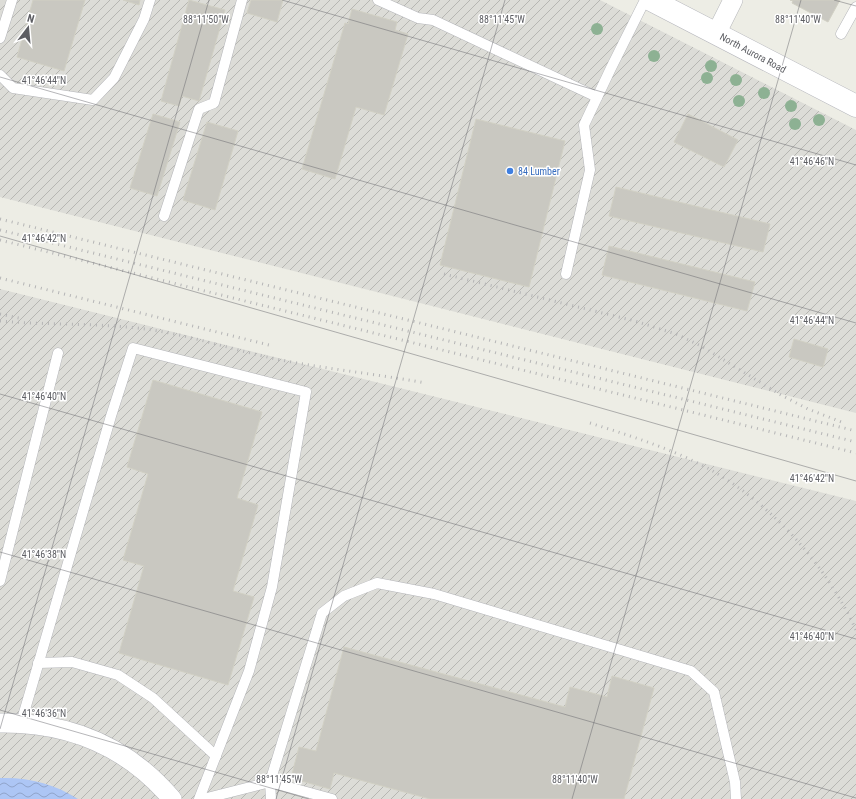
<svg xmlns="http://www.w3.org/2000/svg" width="856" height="799" font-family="'Roboto Condensed',sans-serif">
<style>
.industrial{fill:url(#industrial-furrows)}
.water{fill:url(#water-waves)}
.building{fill:#c9c8c1;stroke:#d1d0c4}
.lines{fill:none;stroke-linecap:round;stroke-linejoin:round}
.service-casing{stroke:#b5b6ba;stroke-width:11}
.minor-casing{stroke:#b5b6ba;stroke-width:20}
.secondary-casing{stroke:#b6b7bd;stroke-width:23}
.service{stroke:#fff;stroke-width:10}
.minor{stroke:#fff;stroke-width:19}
.secondary{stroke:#fff;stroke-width:22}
.rail{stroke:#b5b5b6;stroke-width:3;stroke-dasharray:1 5;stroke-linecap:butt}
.tree{fill:#8db193}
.ticks{fill:none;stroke:#5d5e63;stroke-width:1;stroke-opacity:0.45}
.shop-dot{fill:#3f7fe0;stroke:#fff;stroke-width:1.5}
.labels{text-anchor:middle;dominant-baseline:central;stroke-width:3;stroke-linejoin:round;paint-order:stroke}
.street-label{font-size:10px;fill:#5d5e63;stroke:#fff}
.shop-label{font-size:10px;fill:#366cbe;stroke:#fff;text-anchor:start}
.ticks-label{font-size:10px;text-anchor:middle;fill:#5d5e63;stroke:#fff;stroke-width:3;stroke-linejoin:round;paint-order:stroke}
</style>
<defs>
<pattern id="industrial-furrows" width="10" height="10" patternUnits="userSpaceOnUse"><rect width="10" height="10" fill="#dcdcd7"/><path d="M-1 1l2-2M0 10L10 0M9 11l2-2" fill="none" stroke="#b6b6b2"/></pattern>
<pattern id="water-waves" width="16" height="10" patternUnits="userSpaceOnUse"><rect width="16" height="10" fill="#adc6f5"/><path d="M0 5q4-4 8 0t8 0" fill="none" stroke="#90a4ca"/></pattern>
</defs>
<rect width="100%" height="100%" fill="#edede5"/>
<g class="industrial">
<polygon points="0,0 600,0 856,130 856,413 0,197"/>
<polygon points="0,289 856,501 856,799 0,799"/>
</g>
<path class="water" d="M0,778C28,777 55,784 78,799H0Z"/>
<g class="building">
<polygon points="33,0 85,0 64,71 17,57"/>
<polygon points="123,0 140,0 139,5"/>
<polygon points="189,0 225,10 199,101 182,96 179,106 161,101"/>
<polygon points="251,0 283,0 277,22 247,13"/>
<polygon points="790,0 840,0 828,22 792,3 793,1"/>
<polygon points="352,9 397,22 395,30 408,34 384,115 356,107 335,179 302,169 345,23 348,24"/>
<polygon points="153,114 180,122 157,196 130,188"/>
<polygon points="688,114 738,140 724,167 674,142"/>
<polygon points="476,119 565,141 529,287 440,265"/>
<polygon points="207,122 238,131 215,210 183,200"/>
<polygon points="616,187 770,224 763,252 609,216"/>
<polygon points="609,246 755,282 747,311 602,275"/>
<polygon points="794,339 828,349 823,367 789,357"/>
<polygon points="153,380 262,412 237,498 258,505 233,591 254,597 228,685 119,653 144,566 123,560 148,474 127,467"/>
<polygon points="344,647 565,707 570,687 607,697 612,676 654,688 624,799 430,799 334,773 330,789 291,778 299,747 316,751"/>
</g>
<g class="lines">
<defs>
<g id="service">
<polyline points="378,0 418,18 433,20 597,97"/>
<polyline points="841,34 856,7"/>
<polyline points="0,38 12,0"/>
<polyline points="0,75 13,88 93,100 114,78 144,19 150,0"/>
<polyline points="164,216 199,109 214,103 242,0"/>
<polyline points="566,274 590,170 584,125 611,68 645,0"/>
<polyline points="0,581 58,353"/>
<polyline points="38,663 72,662 118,675 153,698 216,756"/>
<polyline points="21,723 111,416 133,348 306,392 272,587 249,671 199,799"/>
<polyline points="203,799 270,782 322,613 344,596 377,583 434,594 691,671 714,692 735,782 736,799"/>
<polyline points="271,799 270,782 332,799"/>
</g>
<g id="minor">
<polyline points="716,34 733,0"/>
<path d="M0,723C69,722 127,746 172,799"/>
</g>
<polyline id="secondary" points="651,0 856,106"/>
</defs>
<use href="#service" class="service-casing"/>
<use href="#minor" class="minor-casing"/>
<use href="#secondary" class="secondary-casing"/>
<use href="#service" class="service"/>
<use href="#minor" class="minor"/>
<use href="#secondary" class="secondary"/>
<g class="rail">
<polyline points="0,219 856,431"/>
<polyline points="0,230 856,442"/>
<polyline points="0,240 856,453"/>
<polyline points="444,274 635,321 676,334 701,346 781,395 808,409 844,423"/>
<polyline points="0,278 273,346"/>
<polyline points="0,314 19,318"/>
<path d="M0,321C45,325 91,323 137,328C184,333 229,349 276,359C326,369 376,374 426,383"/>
<path d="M590,423C631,436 673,449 711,470C774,506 826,565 856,630"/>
</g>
</g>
<g class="tree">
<circle cx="597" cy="29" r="6"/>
<circle cx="654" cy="56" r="6"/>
<circle cx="711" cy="66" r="6"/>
<circle cx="707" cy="78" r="6"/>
<circle cx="736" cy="80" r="6"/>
<circle cx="764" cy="93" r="6"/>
<circle cx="739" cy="101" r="6"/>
<circle cx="791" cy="106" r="6"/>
<circle cx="819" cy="120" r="6"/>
<circle cx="795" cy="124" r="6"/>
</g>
<path class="ticks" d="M282,0L856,165M834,0L856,6M0,77L856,323M0,236L856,481M0,394L856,639M0,552L856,798M0,710L309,799M0,729L209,0M276,799L505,0M572,799L801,0"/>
<circle class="shop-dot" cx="510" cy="171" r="4"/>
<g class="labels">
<g class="street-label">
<text transform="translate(753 53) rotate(28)">North Aurora Road</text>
</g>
<g class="shop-label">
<text x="518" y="171">84 Lumber</text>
</g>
</g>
<g class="ticks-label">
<text x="206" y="23">88°11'50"W</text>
<text x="502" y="23">88°11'45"W</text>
<text x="798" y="23">88°11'40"W</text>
<text x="44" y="84">41°46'44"N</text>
<text x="812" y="165">41°46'46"N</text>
<text x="44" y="242">41°46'42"N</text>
<text x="812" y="324">41°46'44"N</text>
<text x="44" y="400">41°46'40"N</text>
<text x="812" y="482">41°46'42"N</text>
<text x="44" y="558">41°46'38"N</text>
<text x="812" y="640">41°46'40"N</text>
<text x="44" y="717">41°46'36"N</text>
<text x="279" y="783">88°11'45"W</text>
<text x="575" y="783">88°11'40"W</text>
</g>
<g transform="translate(28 28) rotate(16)" stroke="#ffffff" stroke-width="3" paint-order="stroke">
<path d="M0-3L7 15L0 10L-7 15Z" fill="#5d5e63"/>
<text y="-6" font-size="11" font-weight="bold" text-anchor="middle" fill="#5d5e63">N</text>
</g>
</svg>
